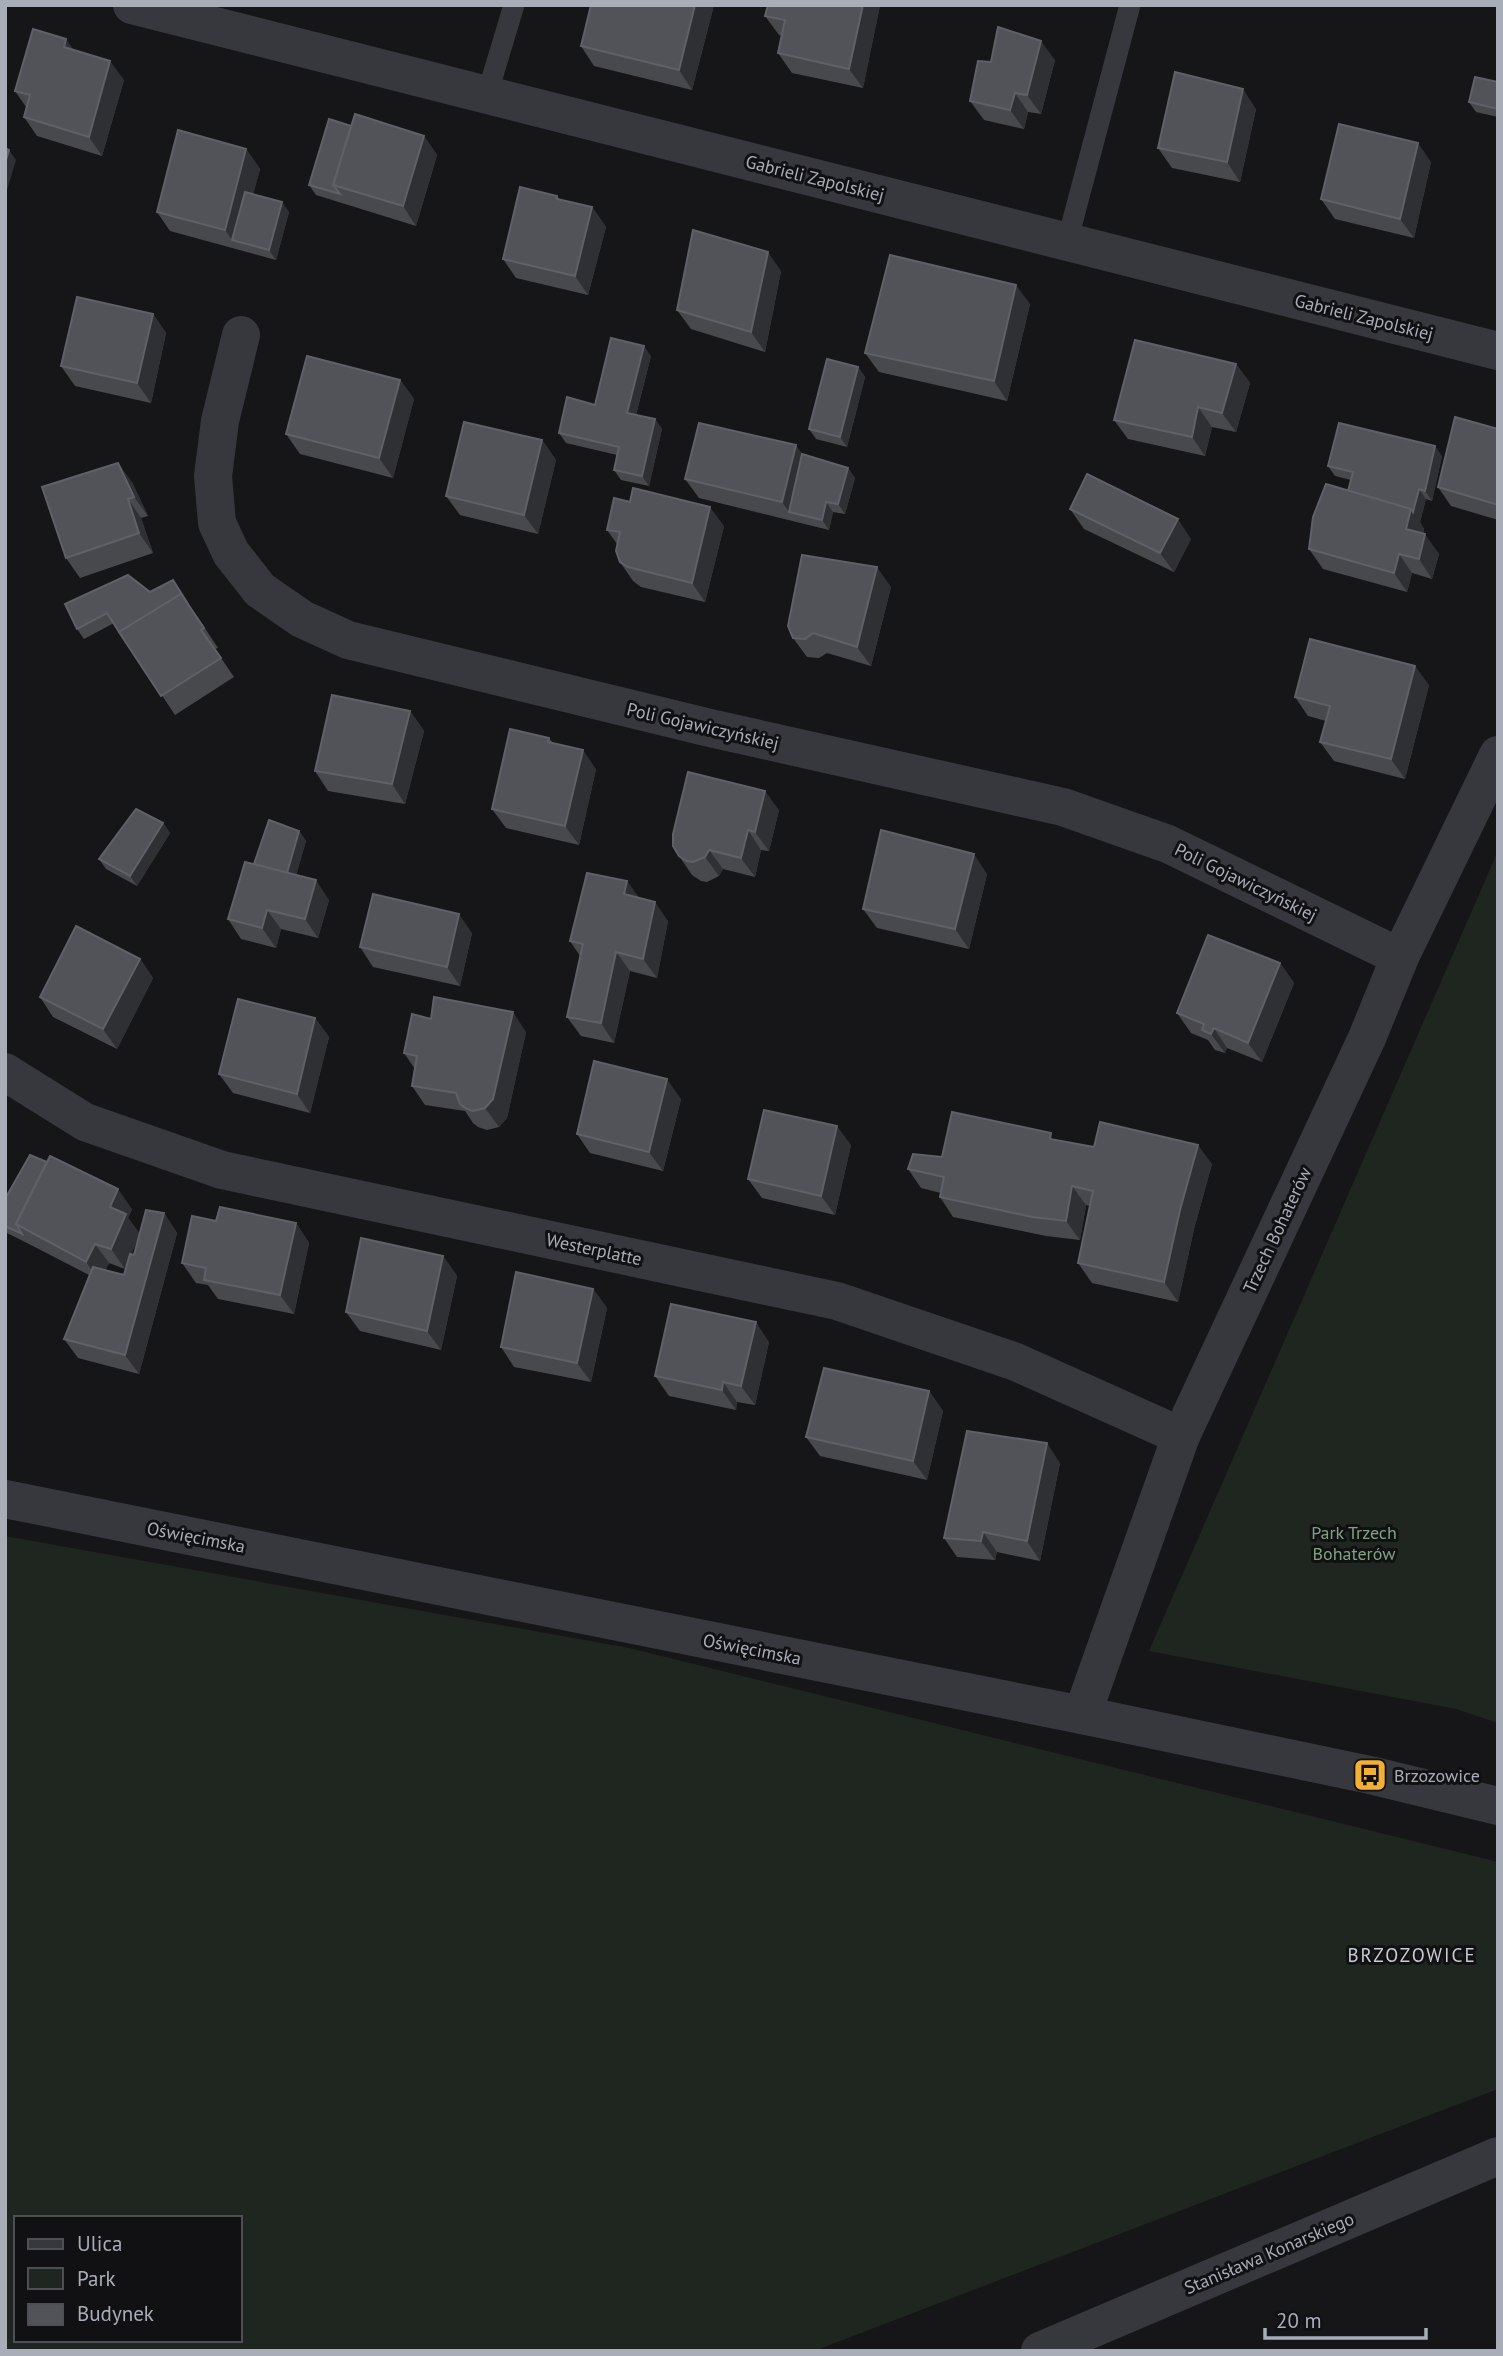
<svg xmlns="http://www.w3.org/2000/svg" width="1503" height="2356" font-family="'PT Sans',sans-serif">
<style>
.green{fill:#1e261f;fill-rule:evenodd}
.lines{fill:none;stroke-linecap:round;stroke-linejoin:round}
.service{stroke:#37383d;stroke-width:21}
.minor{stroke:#37383d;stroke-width:38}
.tertiary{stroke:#37383d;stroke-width:38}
.wall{fill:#47494d;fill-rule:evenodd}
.shaded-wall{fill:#2f3033}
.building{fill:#525359;stroke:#5f6168;stroke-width:2}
.labels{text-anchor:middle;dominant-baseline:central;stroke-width:6;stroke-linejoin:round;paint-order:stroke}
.street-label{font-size:18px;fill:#a8adb8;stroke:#111113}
.park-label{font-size:18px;fill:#7fa381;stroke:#111113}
.poi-label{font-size:18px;fill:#a8adb8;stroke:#111113;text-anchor:start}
.neighbourhood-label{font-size:19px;letter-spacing:2px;fill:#c9ccd4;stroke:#111113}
</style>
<rect width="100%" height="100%" fill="#161618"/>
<g class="green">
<polygon points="1498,851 1498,1723 1456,1709 1149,1651"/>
<path d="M5,1536L629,1648L1498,1862V2089L814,2351H5ZM16,2218H240V2340H16Z"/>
</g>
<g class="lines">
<g class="service">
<polyline points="487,95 514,5"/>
<polyline points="1067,242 1130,5"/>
</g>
<g class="minor">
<polyline points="132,5 1498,351"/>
<polyline points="241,335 220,421 213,476 217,523 231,553 260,590 302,619 348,640 710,728 1063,807 1168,844 1400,957"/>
<polyline points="5,1072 85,1122 222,1170 837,1301 1016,1362 1181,1436"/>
<polyline points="1082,1715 1181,1436 1367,1038 1400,957 1498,755"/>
<polyline points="1040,2351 1498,2156"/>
</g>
<polyline class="tertiary" points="5,1499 1082,1715 1370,1775 1498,1806"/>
</g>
<g class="wall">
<polygon points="714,5 692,90 594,66 581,46"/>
<polygon points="768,5 880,5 863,88 792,73 778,53 782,36 779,35 765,16"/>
<polygon points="1055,60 1041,114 1028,112 1024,129 984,120 970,101 991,62"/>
<polygon points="124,80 102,156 37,136 24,117 26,107 15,91"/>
<polygon points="1498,82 1498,117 1476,112 1469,102"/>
<polygon points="1256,109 1240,182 1172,168 1158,148"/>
<polygon points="351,126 424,136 437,155 416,226 316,195 309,185"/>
<polygon points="246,149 260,169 253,194 289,212 276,260 170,231 157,212"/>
<polygon points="1431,162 1414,238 1335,219 1321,199"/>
<polygon points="557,196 560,200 592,207 606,227 588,295 516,278 503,259"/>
<polygon points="781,271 765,352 691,329 677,310"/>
<polygon points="1030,304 1007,401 879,372 865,353"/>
<polygon points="153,314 166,333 151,403 75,386 61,366"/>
<polygon points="651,356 636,415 655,419 662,429 649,486 621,480 614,470 617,455 566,443 559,433 595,405"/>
<polygon points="1236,364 1250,383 1236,432 1212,427 1205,456 1128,439 1114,420"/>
<polygon points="858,367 865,377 847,447 816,439 809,429"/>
<polygon points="400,380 414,399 393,478 300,454 286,434"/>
<polygon points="1498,429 1498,520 1451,506 1438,487"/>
<polygon points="542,440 556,460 538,534 460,515 446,496"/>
<polygon points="802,454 848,468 855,478 845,514 833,512 829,530 699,498 685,479"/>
<polygon points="1442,456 1432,501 1426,499 1420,522 1424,529 1423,534 1439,554 1432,579 1412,573 1407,592 1323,569 1309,549 1348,491 1351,480 1335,476 1328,466"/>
<polygon points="132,482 148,516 141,518 153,553 80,578 66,558"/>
<polygon points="1070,509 1191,539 1174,572 1084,529"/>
<polygon points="724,526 705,602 641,587 633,581 620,562 617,544 607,530"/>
<polygon points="173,580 218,648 215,649 234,677 175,715 114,623 84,639 77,629"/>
<polygon points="891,587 871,666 827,653 819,658 807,657 793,638"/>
<polygon points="1429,685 1405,779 1334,761 1320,742 1326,721 1308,716 1295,697"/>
<polygon points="410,711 424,731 405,804 328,791 315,771"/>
<polygon points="549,738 553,743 596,769 579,845 506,828 492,809"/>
<polygon points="779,810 769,851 761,850 755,877 723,869 719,876 707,882 701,881 692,875 679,856"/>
<polygon points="163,823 170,833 137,886 106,869 99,859"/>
<polygon points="299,831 306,841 296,875 329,900 318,938 281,929 276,948 241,939 228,919 254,864"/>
<polygon points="987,874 969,949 877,928 863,909"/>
<polygon points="639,898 668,921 657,978 630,971 614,1043 581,1036 567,1017 580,956 570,941"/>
<polygon points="472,933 460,986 373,967 360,947"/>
<polygon points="140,959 153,978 117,1049 53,1017 40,997"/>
<polygon points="1280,963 1294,983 1262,1062 1227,1048 1225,1053 1215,1050 1208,1040 1191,1033 1177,1013"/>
<polygon points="315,1018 329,1037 310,1113 233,1093 219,1074"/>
<polygon points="431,1019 526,1032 507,1118 499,1127 487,1130 478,1127 473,1123 465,1111 425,1105 412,1086 415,1069 404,1053"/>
<polygon points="681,1099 663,1171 590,1153 577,1134"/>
<polygon points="1056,1140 1094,1147 1212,1164 1194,1229 1178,1302 1092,1283 1078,1263 1090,1206 1086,1205 1080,1240 1046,1236 953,1217 940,1197 941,1193 921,1188 908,1169 942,1157"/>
<polygon points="851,1145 835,1215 762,1198 748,1179"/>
<path d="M5,1199L132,1209L128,1218L140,1234L131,1254L134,1255L164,1213L177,1233L139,1374L78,1358L64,1339L89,1275L29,1244L5,1232ZM128,1261L124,1275L105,1270L109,1263L125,1269Z"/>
<polygon points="216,1221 296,1223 309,1243 294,1314 218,1299 208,1285 196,1283 182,1263"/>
<polygon points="443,1256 457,1276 441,1350 360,1331 346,1312"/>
<polygon points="593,1289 607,1308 591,1382 514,1367 501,1347"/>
<polygon points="769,1342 755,1405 737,1402 736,1410 669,1396 655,1376"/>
<polygon points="929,1391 943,1411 927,1480 820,1456 806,1437"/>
<polygon points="1060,1463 1040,1561 997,1552 995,1560 957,1557 944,1538"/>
</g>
<g class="shaded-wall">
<polygon points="695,5 714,5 692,90 679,70"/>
<polygon points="863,5 880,6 863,88 849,69"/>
<polygon points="66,39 80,59 64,47"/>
<polygon points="1041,41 1055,60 1041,114 1027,95"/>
<polygon points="110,61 124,80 102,156 89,137"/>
<polygon points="1243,89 1256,109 1240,182 1227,162"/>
<polygon points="1015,93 1028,112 1024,129 1010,110"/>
<polygon points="424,136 437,155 416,226 403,206"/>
<polygon points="1418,143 1431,162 1414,238 1400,219"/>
<polygon points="246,149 260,169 241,242 232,240 225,230"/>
<polygon points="9,150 16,160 5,197 5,163"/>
<polygon points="282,202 289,212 276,260 269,250"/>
<polygon points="592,207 606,227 588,295 575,276"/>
<polygon points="768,252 781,271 765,352 751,332"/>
<polygon points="1016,285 1030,304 1007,401 994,381"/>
<polygon points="153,314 166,333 151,403 137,383"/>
<polygon points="644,346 651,356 634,423 627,413"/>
<polygon points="1236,364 1250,383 1236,432 1222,413"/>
<polygon points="858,367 865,377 847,447 840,437"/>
<polygon points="400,380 414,399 393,478 379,458"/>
<polygon points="1198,407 1212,427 1205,456 1192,437"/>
<polygon points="655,419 662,429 649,486 642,476"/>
<polygon points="542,440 556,460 538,534 524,515"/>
<polygon points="796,445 809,464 789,512 796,522 782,502"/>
<polygon points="1435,446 1442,456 1432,501 1425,491"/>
<polygon points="118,463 132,482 148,516 134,497"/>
<polygon points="848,468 855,478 845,514 838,504"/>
<polygon points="1419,489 1426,499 1420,522 1424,529 1419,548 1406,529 1411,509"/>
<polygon points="128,499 141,518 153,553 139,533"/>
<polygon points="826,502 833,512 829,530 822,520"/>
<polygon points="710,507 724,526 705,602 692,583"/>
<polygon points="1178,519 1191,539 1174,572 1160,553"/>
<polygon points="1425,534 1439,554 1432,579 1419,559"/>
<polygon points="1399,554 1412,573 1407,592 1394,573"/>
<polygon points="877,567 891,587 871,666 857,647"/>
<polygon points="1415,666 1429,685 1405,779 1391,759"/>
<polygon points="410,711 424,731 405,804 392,784"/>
<polygon points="583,750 596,769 579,845 565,826"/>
<polygon points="765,791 779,810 769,851 755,832"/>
<polygon points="163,823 170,833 137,886 130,876"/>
<polygon points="748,830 761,850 755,877 741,858"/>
<polygon points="299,831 306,841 292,890 285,880"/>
<polygon points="709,850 723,869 719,876 705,857"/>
<polygon points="974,854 987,874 969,949 955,929"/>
<polygon points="316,880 329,900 318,938 305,919"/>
<polygon points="627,881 641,900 624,894"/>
<polygon points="655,902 668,921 657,978 643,959"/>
<polygon points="267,910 281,929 276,948 262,928"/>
<polygon points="459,914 472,933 460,986 447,967"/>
<polygon points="616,952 630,971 614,1043 601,1023"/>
<polygon points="140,959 153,978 117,1049 103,1029"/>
<polygon points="1280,963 1294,983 1262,1062 1248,1043"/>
<polygon points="513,1012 526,1032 507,1118 499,1127 485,1108"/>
<polygon points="315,1018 329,1037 310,1113 297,1094"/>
<polygon points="1214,1028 1227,1048 1225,1053 1211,1034"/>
<polygon points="667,1079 681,1099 663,1171 649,1152"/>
<polygon points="837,1126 851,1145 835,1215 821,1196"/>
<polygon points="1198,1145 1212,1164 1194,1229 1178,1302 1164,1282 1180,1210"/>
<polygon points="1072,1186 1086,1205 1080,1240 1066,1221"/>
<polygon points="118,1189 132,1209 128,1218 140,1234 125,1269 111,1249 110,1207"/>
<polygon points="164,1213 177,1233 139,1374 125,1355"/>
<polygon points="296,1223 309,1243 294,1314 280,1295"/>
<polygon points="95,1244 109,1263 100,1281 86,1262"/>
<polygon points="443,1256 457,1276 441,1350 427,1331"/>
<polygon points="593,1289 607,1308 591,1382 577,1363"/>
<polygon points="756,1322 769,1342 755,1405 741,1386"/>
<polygon points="723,1382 737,1402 736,1410 722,1390"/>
<polygon points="929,1391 943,1411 927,1480 913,1461"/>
<polygon points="1047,1443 1060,1463 1040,1561 1027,1541"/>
<polygon points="983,1532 997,1552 995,1560 981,1541"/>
</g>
<g class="building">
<polygon points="591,5 695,5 679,70 581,46"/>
<polygon points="768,5 863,5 849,69 778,53 785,20 765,16"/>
<polygon points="998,27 1041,41 1027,95 1015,93 1010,110 970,101 978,61 991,62"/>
<polygon points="33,29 66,39 64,47 110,61 89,137 24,117 30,95 15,91"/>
<polygon points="1175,72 1243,89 1227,162 1158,148"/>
<polygon points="1475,77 1498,82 1498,109 1469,102"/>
<polygon points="355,114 424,136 403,206 333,185"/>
<polygon points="329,119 351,126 333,185 340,194 309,185"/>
<polygon points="1339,124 1418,143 1400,219 1321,199"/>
<polygon points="178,130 246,149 225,230 157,212"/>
<polygon points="5,148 9,150 5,163"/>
<polygon points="520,187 557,196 557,199 592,207 575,276 503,259"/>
<polygon points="245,192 282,202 269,250 232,240"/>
<polygon points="693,230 768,252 751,332 677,310"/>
<polygon points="890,255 1016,285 994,381 865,353"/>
<polygon points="77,297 153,314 137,383 61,366"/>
<polygon points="611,338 644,346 627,413 655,419 642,476 614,470 619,447 559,433 567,397 595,405"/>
<polygon points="1135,340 1236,364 1222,413 1198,407 1192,437 1114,420"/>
<polygon points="307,356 400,380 379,458 286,434"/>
<polygon points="827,359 858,367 840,437 809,429"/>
<polygon points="1455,417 1498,429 1498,505 1438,487"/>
<polygon points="464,422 542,440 524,515 446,496"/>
<polygon points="699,423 796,445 782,502 685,479"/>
<polygon points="1339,423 1435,446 1425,491 1419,489 1413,512 1411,509 1348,491 1353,472 1328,466"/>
<polygon points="802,454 848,468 838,504 826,502 822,520 789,512"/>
<polygon points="118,463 134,497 128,499 139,533 66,558 42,487"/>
<polygon points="1087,474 1178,519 1160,553 1070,509"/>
<polygon points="1326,484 1411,509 1406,529 1425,534 1419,559 1399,554 1394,573 1309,549 1313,517"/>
<polygon points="633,488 710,507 692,583 628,567 620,562 616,551 620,532 607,530 614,498 630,502"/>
<polygon points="802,555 877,567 857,647 813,633 805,639 793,638 788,626"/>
<polygon points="128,575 150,592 173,580 188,604 181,594 119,632 107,613 77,629 65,604"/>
<polygon points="181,594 204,628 201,630 221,658 161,696 119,632"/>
<polygon points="1310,639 1415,666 1391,759 1320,742 1330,706 1295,697"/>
<polygon points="332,695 410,711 392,784 315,771"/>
<polygon points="510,729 549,738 548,742 583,750 565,826 492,809"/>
<polygon points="688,772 765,791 755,832 748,830 741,858 709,850 705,857 693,862 687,861 679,856 673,846 673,834"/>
<polygon points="136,809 163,823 130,876 99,859"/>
<polygon points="269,820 299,831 287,873 254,864"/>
<polygon points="881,830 974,854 955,929 863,909"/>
<polygon points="245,862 316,880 305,919 267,910 262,928 228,919"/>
<polygon points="587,873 627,881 624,894 655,902 643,959 616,952 601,1023 567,1017 583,944 570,941"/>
<polygon points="373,894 459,914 447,967 360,947"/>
<polygon points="76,926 140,959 103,1029 40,997"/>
<polygon points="1208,935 1280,963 1248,1043 1214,1028 1211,1034 1202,1030 1204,1024 1177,1013"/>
<polygon points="434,997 513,1012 493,1099 485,1108 473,1111 465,1108 460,1104 456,1093 412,1086 417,1056 404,1053 412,1014 431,1019"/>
<polygon points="238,999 315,1018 297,1094 219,1074"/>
<polygon points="594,1061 667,1079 649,1152 577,1134"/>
<polygon points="764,1110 837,1126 821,1196 748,1179"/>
<polygon points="952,1112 1051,1133 1050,1139 1094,1147 1100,1122 1198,1145 1180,1210 1164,1282 1078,1263 1093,1191 1072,1186 1066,1221 1032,1217 940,1197 944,1177 908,1169 913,1154 942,1157"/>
<polygon points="30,1155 47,1162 16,1224 22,1234 5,1226 5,1199"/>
<polygon points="50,1156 118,1189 110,1207 126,1214 111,1249 95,1244 86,1262 16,1224"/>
<polygon points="220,1207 296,1223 280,1295 204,1280 206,1268 182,1263 192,1216 216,1221"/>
<polygon points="146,1210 164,1213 125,1355 64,1339 93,1267 124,1275 130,1254 134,1255"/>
<polygon points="361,1238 443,1256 427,1331 346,1312"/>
<polygon points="516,1272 593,1289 577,1363 501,1347"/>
<polygon points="671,1304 756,1322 741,1386 723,1382 722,1390 655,1376"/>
<polygon points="824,1368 929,1391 913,1461 806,1437"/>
<polygon points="967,1431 1047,1443 1027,1541 983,1532 981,1541 944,1538"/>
</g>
<defs>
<symbol id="bus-square" viewBox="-11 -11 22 22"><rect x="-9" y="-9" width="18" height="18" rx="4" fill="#f2b134" stroke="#111113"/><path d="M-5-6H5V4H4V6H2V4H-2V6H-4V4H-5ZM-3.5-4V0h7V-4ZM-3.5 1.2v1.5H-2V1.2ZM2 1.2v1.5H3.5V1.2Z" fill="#111"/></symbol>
</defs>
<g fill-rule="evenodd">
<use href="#bus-square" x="1351" y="1756" width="38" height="38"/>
</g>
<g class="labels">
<g class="street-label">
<text transform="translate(815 178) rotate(14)">Gabrieli Zapolskiej</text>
<text transform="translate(1364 317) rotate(14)">Gabrieli Zapolskiej</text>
<text transform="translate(703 726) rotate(13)">Poli Gojawiczyńskiej</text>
<text transform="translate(1246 882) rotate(26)">Poli Gojawiczyńskiej</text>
<text transform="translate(1277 1230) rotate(-65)">Trzech Bohaterów</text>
<text transform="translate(594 1249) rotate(12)">Westerplatte</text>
<text transform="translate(196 1537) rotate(11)">Oświęcimska</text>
<text transform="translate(752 1649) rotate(11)">Oświęcimska</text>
<text transform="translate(1269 2253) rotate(-23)">Stanisława Konarskiego</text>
</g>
<g class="park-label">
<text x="1354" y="1532">Park Trzech<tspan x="1354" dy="21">Bohaterów</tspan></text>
</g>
<g class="poi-label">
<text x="1394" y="1775">Brzozowice</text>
</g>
<g class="neighbourhood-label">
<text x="1412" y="1955">BRZOZOWICE</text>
</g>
</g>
<rect width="1503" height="2356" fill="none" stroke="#a8adb8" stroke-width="14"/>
<rect x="14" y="2216" width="228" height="126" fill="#111113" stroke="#4d4f55" stroke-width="2"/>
<rect x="28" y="2239" width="35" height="10" fill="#37383d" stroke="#4d4f55" stroke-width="2"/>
<text x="77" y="2251" font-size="21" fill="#a8adb8">Ulica</text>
<rect x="28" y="2268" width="35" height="21" fill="#1e261f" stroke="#4d4f55" stroke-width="2"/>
<text x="77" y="2286" font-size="21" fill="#a8adb8">Park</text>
<rect x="28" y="2304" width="35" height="21" fill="#525359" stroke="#4d4f55" stroke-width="2"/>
<text x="77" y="2321" font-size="21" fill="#a8adb8">Budynek</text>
<path d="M1265 2328v10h161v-10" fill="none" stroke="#a8adb8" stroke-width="3.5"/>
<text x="1276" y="2328" font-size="21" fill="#a8adb8" stroke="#111113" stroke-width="5" paint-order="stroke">20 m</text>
</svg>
